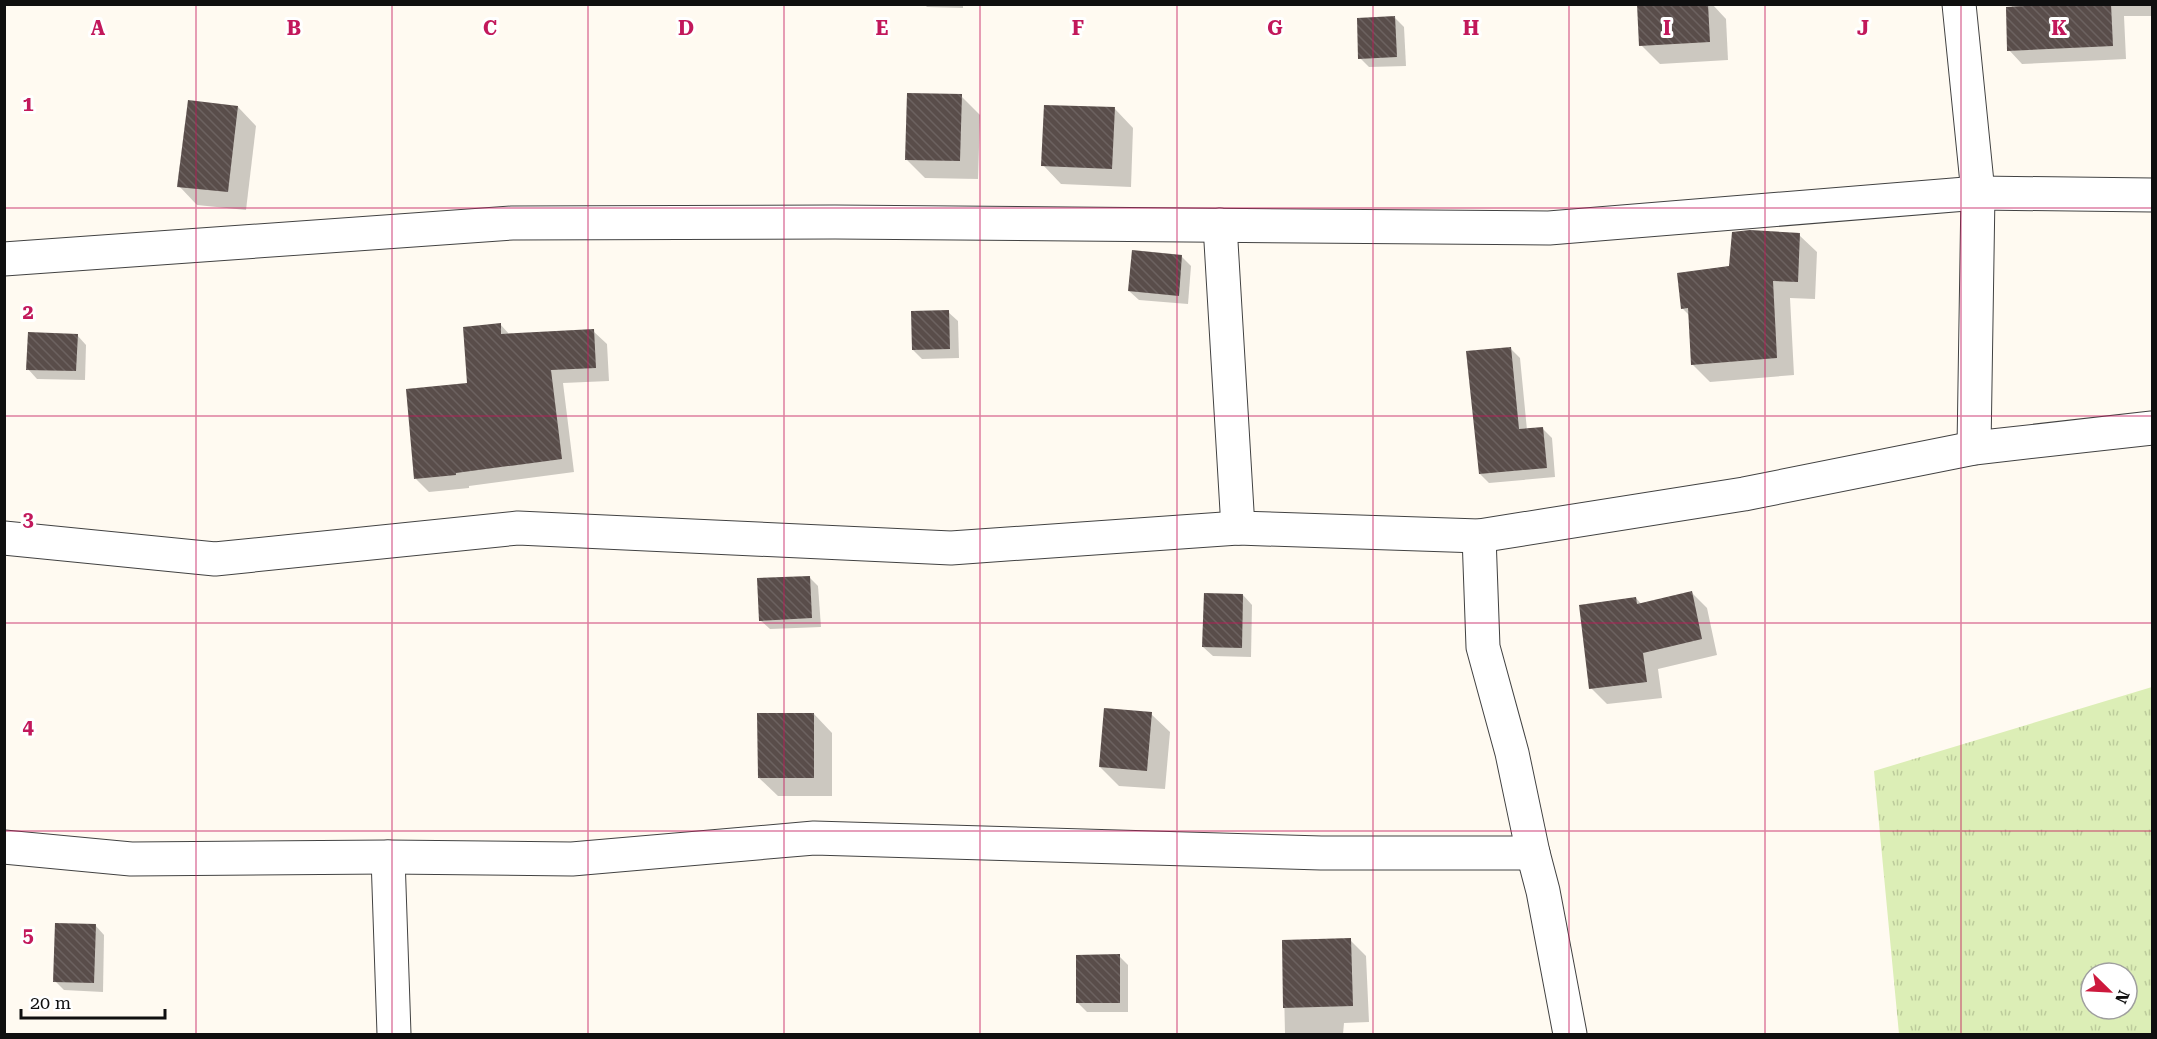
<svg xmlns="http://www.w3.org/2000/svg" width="2157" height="1039" font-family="'Roboto Serif',serif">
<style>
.grass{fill:url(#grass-tufts);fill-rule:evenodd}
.shadow{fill:#0003}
.building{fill:url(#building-back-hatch)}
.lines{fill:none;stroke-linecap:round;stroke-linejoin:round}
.minor-casing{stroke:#424242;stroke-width:35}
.minor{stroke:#fff;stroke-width:33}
.grid{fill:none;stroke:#c2185b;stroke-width:1.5;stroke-opacity:0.55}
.grid-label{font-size:20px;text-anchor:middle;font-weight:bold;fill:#c2185b;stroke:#fff;stroke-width:6;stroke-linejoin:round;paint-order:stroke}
</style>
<defs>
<pattern id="grass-tufts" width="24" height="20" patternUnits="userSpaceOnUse" patternTransform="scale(1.5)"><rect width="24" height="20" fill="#dceeb6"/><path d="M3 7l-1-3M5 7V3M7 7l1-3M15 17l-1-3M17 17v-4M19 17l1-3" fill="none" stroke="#bccb9b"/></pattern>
<pattern id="building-back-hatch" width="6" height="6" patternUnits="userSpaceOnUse" patternTransform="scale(1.5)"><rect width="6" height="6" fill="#594d4a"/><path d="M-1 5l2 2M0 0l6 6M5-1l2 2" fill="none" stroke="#6c6260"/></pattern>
</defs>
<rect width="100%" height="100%" fill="#fffaf1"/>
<path class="grass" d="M2152,687V1034H1899L1874,771ZM2091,973H2127V1009H2091Z"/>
<g class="shadow">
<polygon points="924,4 963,4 963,8 927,7"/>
<polygon points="1639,4 1712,4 1726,19 1728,60 1660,64 1641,45"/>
<polygon points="2012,4 2152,4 2152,16 2124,16 2126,59 2022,64 2009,50"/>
<polygon points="1395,18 1404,27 1406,66 1369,67 1360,58"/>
<polygon points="961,96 980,115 978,179 925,178 906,159"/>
<polygon points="238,107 256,126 246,210 197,205 179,186"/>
<polygon points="1115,109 1133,128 1131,187 1061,184 1043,165"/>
<polygon points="1799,235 1817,252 1815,299 1790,298 1794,375 1710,382 1692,364 1690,316 1682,308"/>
<polygon points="1182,257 1191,266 1188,304 1139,300 1129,291"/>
<polygon points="948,312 958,321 959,358 922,359 913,350"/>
<polygon points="500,324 510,335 593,331 607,344 609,381 563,383 574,472 469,486 469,488 429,492 416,479"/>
<polygon points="77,335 86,345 85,380 37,379 28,369"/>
<polygon points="1511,349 1520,358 1527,430 1543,429 1552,438 1555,477 1489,483 1480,474"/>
<polygon points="809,577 818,586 821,627 770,629 760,620"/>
<polygon points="1691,592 1707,608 1717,655 1658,669 1662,698 1607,704 1591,688 1636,598 1642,605"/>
<polygon points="1243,595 1252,605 1251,657 1213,656 1203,647"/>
<polygon points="814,714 832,733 832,796 778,796 759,778"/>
<polygon points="1151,714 1170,732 1165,789 1119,786 1100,767"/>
<polygon points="95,925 104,935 103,992 64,990 55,981"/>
<polygon points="1350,940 1366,956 1369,1022 1344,1023 1343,1034 1285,1034 1283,942"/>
<polygon points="1119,956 1128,965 1128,1012 1087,1012 1077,1002"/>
</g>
<g class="building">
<polygon points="1637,4 1708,4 1710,42 1639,46"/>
<polygon points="2062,4 2111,4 2113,46 2007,51 2006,7"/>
<polygon points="1395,16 1397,57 1358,59 1357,18"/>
<polygon points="907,93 962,94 960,161 905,160"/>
<polygon points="188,100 238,106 228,192 177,187"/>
<polygon points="1044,105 1115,107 1112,169 1041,166"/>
<polygon points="1750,230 1800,233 1798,282 1773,281 1777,358 1691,365 1688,308 1681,309 1677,273 1729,266 1732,232"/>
<polygon points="1132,250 1182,255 1179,296 1128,291"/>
<polygon points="949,310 950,349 912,350 911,311"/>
<polygon points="501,323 501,334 594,329 596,368 551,370 562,459 456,473 456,475 414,479 406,389 467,383 463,327"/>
<polygon points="28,332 78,334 76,371 26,370"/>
<polygon points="1511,347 1519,429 1543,427 1547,468 1479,474 1466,351"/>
<polygon points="810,576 812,618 759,621 757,578"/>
<polygon points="1692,591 1702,639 1643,653 1647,682 1589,689 1579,605 1636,597 1637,604"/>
<polygon points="1204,593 1243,594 1242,648 1202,647"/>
<polygon points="1104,708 1152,712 1147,771 1099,767"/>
<polygon points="757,713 814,713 814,778 758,778"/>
<polygon points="55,923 96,924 94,983 53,982"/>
<polygon points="1351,938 1353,1006 1283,1008 1282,940"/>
<polygon points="1120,954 1120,1003 1076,1003 1076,955"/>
</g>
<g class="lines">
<defs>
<g id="minor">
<polyline points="1959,4 1978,193 1974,448"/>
<polyline points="1220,225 1238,528"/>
<polyline points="4,259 512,223 835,222 1549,228 1978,193 2152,195"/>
<polyline points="1479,536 1483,647 1512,753 1533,853 1543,891 1570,1034"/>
<polyline points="4,538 215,559 518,528 951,548 1238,528 1479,536 1744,494 1974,448 2152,428"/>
<polyline points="4,847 131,859 388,857 572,859 814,838 1321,853 1533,853"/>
<polyline points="388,857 394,1034"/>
</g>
</defs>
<use href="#minor" class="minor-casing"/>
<use href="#minor" class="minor"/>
</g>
<path class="grid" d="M196,4V1034M392,4V1034M588,4V1034M784,4V1034M980,4V1034M1177,4V1034M1373,4V1034M1569,4V1034M1765,4V1034M1961,4V1034M4,208H2152M4,416H2152M4,623H2152M4,831H2152"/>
<g class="grid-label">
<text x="98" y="35">A</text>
<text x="294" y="35">B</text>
<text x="490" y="35">C</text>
<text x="686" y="35">D</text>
<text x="882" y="35">E</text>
<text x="1078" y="35">F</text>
<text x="1275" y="35">G</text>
<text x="1471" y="35">H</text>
<text x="1667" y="35">I</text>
<text x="1863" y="35">J</text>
<text x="2059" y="35">K</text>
<text x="28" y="111">1</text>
<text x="28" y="319">2</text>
<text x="28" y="526">3</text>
<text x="28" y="734">4</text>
<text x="28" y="942">5</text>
</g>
<rect width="2157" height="1039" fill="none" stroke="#0f0f0f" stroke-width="12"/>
<g transform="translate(2109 991) rotate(114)"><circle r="28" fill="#ffffff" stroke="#9f9f9f" stroke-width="1.5"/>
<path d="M0-4.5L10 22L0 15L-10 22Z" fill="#cd193d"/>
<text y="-9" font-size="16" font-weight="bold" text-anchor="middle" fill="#0f0f0f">N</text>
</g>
<path d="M21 1009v9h144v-9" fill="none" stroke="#0f0f0f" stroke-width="3"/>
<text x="30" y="1009" font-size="18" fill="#0f0f0f" stroke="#ffffff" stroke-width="4.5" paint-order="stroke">20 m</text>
</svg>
